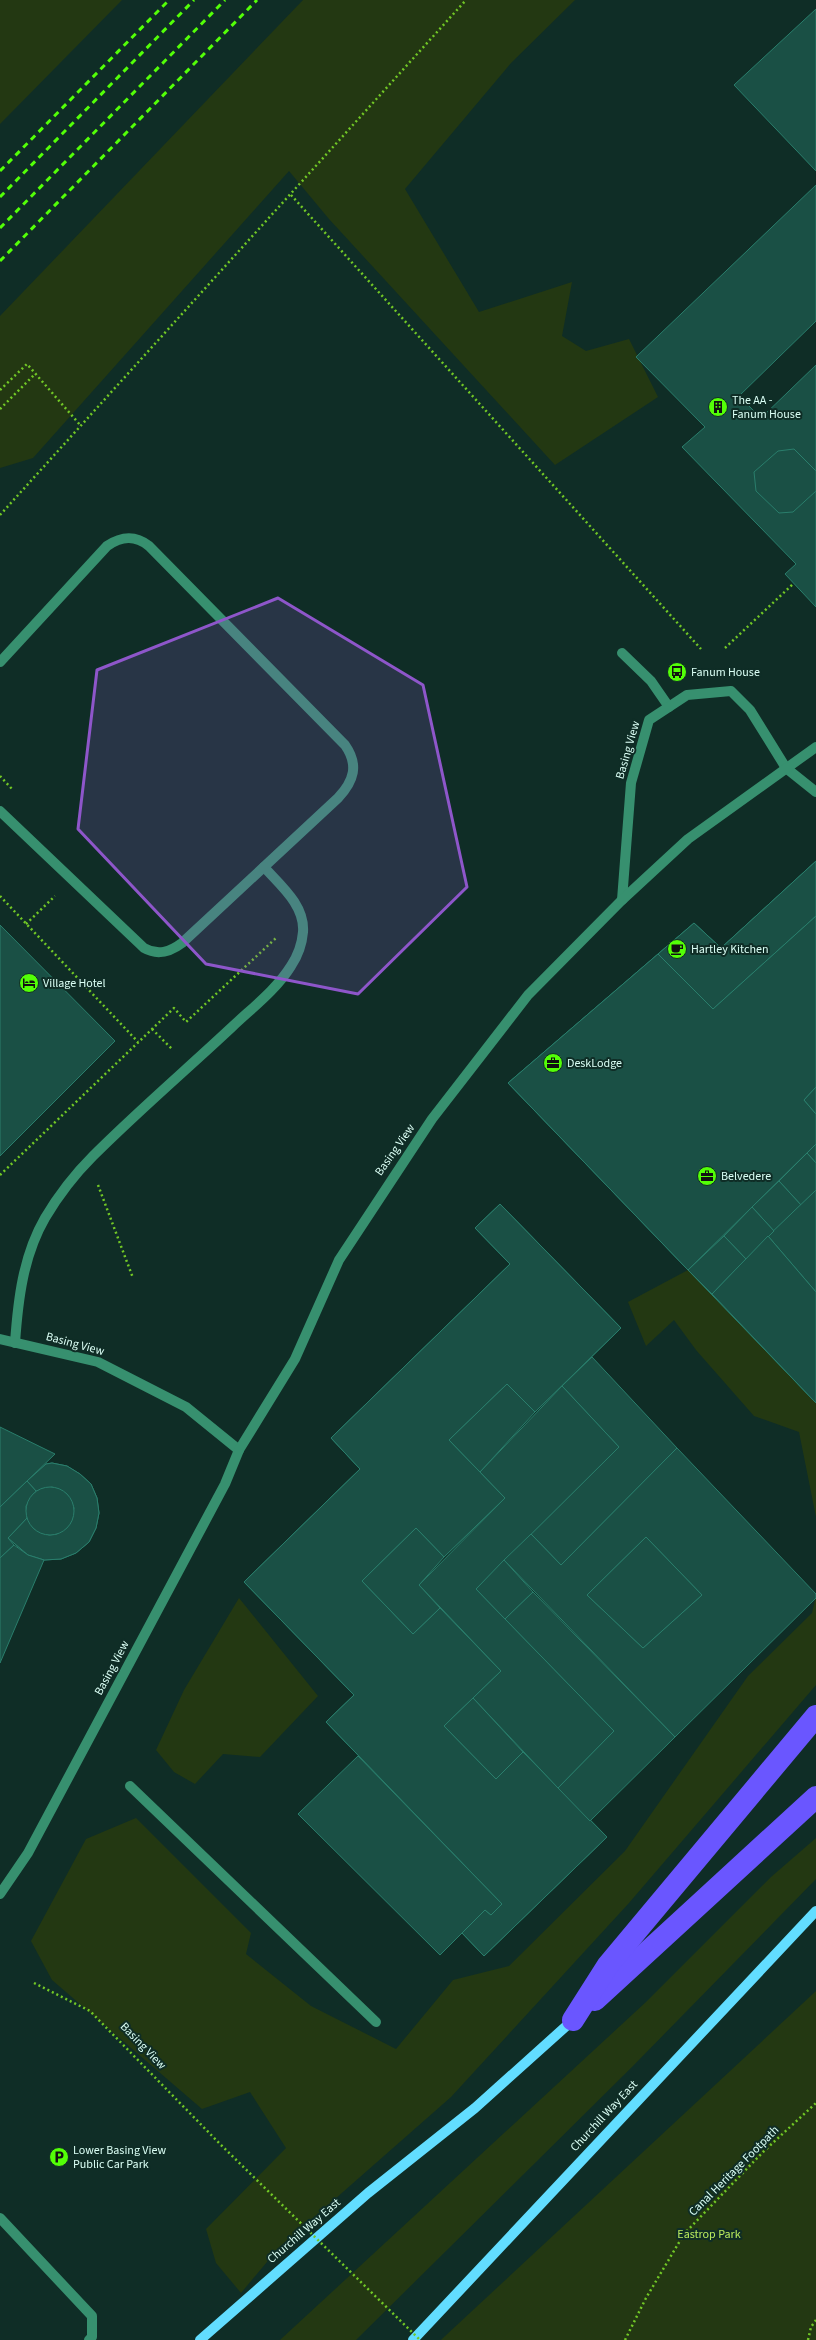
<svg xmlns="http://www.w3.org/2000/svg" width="816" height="2340" font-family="'Source Sans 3',sans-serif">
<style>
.green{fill:#233812}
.building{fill:#1a5045;stroke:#2a7e6c;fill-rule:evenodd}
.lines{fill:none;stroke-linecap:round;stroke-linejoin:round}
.path{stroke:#72c826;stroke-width:2.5;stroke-dasharray:2 3;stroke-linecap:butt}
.minor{stroke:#37906f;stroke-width:10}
.major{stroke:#62ddff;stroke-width:10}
.highway{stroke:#6a56ff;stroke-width:22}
.rail{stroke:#53ff07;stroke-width:3;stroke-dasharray:6 5;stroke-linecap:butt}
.path-bridge{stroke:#72c826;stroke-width:2.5;stroke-dasharray:2 3;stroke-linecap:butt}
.marked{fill:#8e56ca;fill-opacity:0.2;stroke:#8e56ca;stroke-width:3;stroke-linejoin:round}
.labels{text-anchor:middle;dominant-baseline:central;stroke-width:4;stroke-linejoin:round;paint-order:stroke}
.poi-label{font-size:12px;fill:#dbfff5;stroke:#0f2d26;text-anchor:start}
.street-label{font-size:12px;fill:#dbfff5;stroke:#0f2d26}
.park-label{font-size:12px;fill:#b9ea5c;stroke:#0f2d26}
</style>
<rect width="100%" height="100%" fill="#0f2d26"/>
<g class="green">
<polygon points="0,0 122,0 0,124"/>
<polygon points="303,0 575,0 511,63 405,189 479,312 572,282 562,336 586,351 629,339 658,397 555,465 329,219 289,171 33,458 0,468 0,316"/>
<polygon points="688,1270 816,1403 816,1517 799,1432 754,1416 696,1350 674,1320 646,1346 628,1302"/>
<polygon points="816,1596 816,1685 629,1903 451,2097 277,2250 241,2293 216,2263 206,2229 286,2148 250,2092 202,2109 52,1980 31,1941 86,1839 136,1818 251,1933 246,1954 311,2006 396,2049 453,1980 509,1966 625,1851 748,1676 812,1613"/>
<polygon points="239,1598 318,1696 260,1757 223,1754 195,1784 174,1772 156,1750 184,1690"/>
<polygon points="816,1838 816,1879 633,2066 356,2340 280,2340 646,2002 771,1877"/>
<polygon points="816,1991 816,2340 441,2340 443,2338"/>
</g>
<g class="building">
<polygon points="816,9 816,171 734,85"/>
<polygon points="816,185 816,321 739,396 761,418 816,365 816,607 785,574 796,564 682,447 705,427 636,357"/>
<polygon points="794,449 816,471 816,491 793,512 779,513 756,491 754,472 778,451"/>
<polygon points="816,861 816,1403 508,1083 694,923 721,948"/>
<polygon points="816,861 816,916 713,1009 658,954 694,923 721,948"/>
<polygon points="816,916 816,1087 804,1100 816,1114 816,1144 688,1270 508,1083 658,954 713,1009"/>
<polygon points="0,925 115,1041 0,1156"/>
<polygon points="816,1087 816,1114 804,1100"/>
<polygon points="816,1144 816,1163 807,1153"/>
<polygon points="807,1153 816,1163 816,1190 801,1205 779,1181"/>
<polygon points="779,1181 801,1205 774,1231 752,1207"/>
<polygon points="816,1190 816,1292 768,1236"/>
<polygon points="500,1204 621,1328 535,1412 507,1384 449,1440 505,1498 444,1557 416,1528 362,1581 413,1634 440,1608 501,1671 444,1726 496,1779 523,1752 607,1837 484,1956 462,1933 485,1910 491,1915 502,1904 326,1722 354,1695 244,1582 360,1469 331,1438 510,1264 475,1228"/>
<polygon points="500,1204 621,1328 535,1412 507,1384 449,1440 505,1498 444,1557 416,1528 362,1581 413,1634 440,1608 501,1671 444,1726 496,1779 523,1752 607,1837 484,1956 462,1933 485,1910 491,1915 502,1904 326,1722 354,1695 244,1582 360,1469 331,1438 510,1264 475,1228"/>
<polygon points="752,1207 774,1231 746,1259 724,1236"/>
<polygon points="724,1236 746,1259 712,1294 688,1270"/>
<polygon points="768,1236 816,1292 816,1403 712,1294"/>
<polygon points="592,1357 677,1448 561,1565 531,1534 619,1447 562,1386"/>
<polygon points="507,1384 535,1412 480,1472 449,1440"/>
<polygon points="562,1386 619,1447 476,1589 614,1731 558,1788 473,1698 501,1671 419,1585 505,1498 480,1472"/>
<polygon points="0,1427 55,1454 0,1507"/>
<path d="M677,1448L816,1594V1598L675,1737L504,1560L531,1534L561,1565ZM646,1537L702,1595L643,1648L587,1595Z"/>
<polygon points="52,1463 67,1466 80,1474 91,1484 97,1498 99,1513 96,1528 89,1542 76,1553 61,1559 44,1560 28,1555 8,1538 27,1518 26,1506 36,1491 27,1481 46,1464"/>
<polygon points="52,1463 67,1466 80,1474 91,1484 97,1498 99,1513 96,1528 89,1542 76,1553 61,1559 44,1560 28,1555 8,1538 27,1518 34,1529 49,1535 57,1534 70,1524 74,1508 67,1494 52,1487 36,1491 27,1481 46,1464"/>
<polygon points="27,1481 36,1491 26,1506 27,1518 8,1538 14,1545 0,1558 0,1507"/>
<circle cx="50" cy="1511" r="24"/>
<polygon points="416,1528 444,1557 419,1585 440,1608 413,1634 362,1581"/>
<polygon points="646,1537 702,1595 643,1648 587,1595"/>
<polygon points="14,1545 28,1555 44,1560 0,1663 0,1558"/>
<polygon points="504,1560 533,1592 505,1619 476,1589"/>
<polygon points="533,1592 675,1737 590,1821 558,1788 614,1731 505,1619"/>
<polygon points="473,1698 523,1752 496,1779 444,1726"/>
<polygon points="358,1756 502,1904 491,1915 485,1910 440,1955 298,1814"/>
</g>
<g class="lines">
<g class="path">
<polyline points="291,195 701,649"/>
<polyline points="0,390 27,364 81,426"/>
<polyline points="0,409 35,374"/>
<polyline points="0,515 466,0"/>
<polyline points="725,648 793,584"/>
<polyline points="0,776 12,789"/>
<polyline points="0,896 138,1042"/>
<polyline points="26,924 55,896"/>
<polyline points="152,1029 173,1050"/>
<polyline points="0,1175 174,1008 186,1022 276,938"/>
<polyline points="98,1185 133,1278"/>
<polyline points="34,1983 90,2011 221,2145"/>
<polyline points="625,2340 646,2298 684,2234 763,2152 816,2103"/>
<polyline points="808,2340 811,2327 816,2320"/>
</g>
<g class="minor">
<polyline points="622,653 651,681 669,707"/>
<path d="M0,662L107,546C122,536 135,535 149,546L345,745C359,765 354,781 338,798L182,943C170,952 158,956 144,948L0,811"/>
<polyline points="622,900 631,783 649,720 687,695 731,691 750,710 786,768 816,792"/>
<polyline points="0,1339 98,1362 186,1407 239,1450"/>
<path d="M15,1343C18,1300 23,1256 45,1218C58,1196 75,1174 93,1156C138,1111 186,1070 232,1027C252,1008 276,990 291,966C297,957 302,944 303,932C305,905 280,885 264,867"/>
<polyline points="130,1786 376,2022"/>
<polyline points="0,1894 28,1853 225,1484 239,1450 295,1359 339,1260 432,1119 528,995 622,900 688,839 816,747"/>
<polyline points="0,2218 92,2316 92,2337 89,2340"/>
</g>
<g class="major">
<polyline points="200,2340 368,2193 475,2108 573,2020"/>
<polyline points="413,2340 816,1911"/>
</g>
<g class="highway">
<polyline points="595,2000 816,1797"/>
<polyline points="573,2020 608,1965 816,1716"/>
</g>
<g class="rail">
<polyline points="0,171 169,0"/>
<polyline points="0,197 194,0"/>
<polyline points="0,228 225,0"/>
<polyline points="0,261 257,0"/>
</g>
<polyline class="path-bridge" points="221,2145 420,2340"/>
</g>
<path class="marked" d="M278,598L423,685L467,887L358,994L206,964L78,829L97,670Z"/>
<defs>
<symbol id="building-disc" viewBox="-11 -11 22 22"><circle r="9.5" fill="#53ff07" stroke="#0f2d26"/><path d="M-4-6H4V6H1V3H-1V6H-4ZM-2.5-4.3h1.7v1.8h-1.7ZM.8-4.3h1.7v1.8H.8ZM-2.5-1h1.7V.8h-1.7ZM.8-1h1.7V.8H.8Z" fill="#111"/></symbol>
<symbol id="bus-disc" viewBox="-11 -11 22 22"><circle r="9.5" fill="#53ff07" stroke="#0f2d26"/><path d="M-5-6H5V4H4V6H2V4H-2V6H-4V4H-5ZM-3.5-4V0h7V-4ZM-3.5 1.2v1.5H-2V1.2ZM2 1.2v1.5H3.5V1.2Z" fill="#111"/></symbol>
<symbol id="cafe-disc" viewBox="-11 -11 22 22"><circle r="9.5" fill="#53ff07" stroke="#0f2d26"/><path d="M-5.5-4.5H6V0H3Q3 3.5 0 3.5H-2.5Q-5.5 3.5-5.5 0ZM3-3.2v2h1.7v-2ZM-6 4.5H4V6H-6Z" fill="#111"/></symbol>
<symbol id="hotel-disc" viewBox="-11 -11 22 22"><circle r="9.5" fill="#53ff07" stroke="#0f2d26"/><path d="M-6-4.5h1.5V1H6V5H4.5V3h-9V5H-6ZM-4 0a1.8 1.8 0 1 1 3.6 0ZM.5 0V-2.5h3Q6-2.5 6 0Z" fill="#111"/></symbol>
<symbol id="office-disc" viewBox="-11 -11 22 22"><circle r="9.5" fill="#53ff07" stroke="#0f2d26"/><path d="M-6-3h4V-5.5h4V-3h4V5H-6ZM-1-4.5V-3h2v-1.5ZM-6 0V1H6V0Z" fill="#111"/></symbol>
<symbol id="parking-disc" viewBox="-11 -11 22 22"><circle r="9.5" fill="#53ff07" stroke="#0f2d26"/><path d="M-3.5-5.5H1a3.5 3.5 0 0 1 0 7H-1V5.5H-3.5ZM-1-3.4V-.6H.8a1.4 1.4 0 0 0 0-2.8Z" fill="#111"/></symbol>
</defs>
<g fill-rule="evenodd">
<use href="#building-disc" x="707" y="396" width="22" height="22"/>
<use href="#bus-disc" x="666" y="661" width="22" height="22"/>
<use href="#cafe-disc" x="666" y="938" width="22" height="22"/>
<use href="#hotel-disc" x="18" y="972" width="22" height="22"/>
<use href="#office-disc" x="542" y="1052" width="22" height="22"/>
<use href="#office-disc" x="696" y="1165" width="22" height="22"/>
<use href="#parking-disc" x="48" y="2146" width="22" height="22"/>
</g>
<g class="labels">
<g class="poi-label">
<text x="732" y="400">The AA -<tspan x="732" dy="14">Fanum House</tspan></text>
<text x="691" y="672">Fanum House</text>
<text x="691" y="949">Hartley Kitchen</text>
<text x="43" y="983">Village Hotel</text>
<text x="567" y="1063">DeskLodge</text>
<text x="721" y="1176">Belvedere</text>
<text x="73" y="2150">Lower Basing View<tspan x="73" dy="14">Public Car Park</tspan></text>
</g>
<g class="street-label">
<text transform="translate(628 750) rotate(-74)">Basing View</text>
<text transform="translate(395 1150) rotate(-55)">Basing View</text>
<text transform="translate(75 1344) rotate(15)">Basing View</text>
<text transform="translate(112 1668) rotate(-62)">Basing View</text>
<text transform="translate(143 2046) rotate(46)">Basing View</text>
<text transform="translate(604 2116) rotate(-47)">Churchill Way East</text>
<text transform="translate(734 2171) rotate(-45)">Canal Heritage Footpath</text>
<text transform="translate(304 2231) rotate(-41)">Churchill Way East</text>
</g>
<g class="park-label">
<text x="709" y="2234">Eastrop Park</text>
</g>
</g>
</svg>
